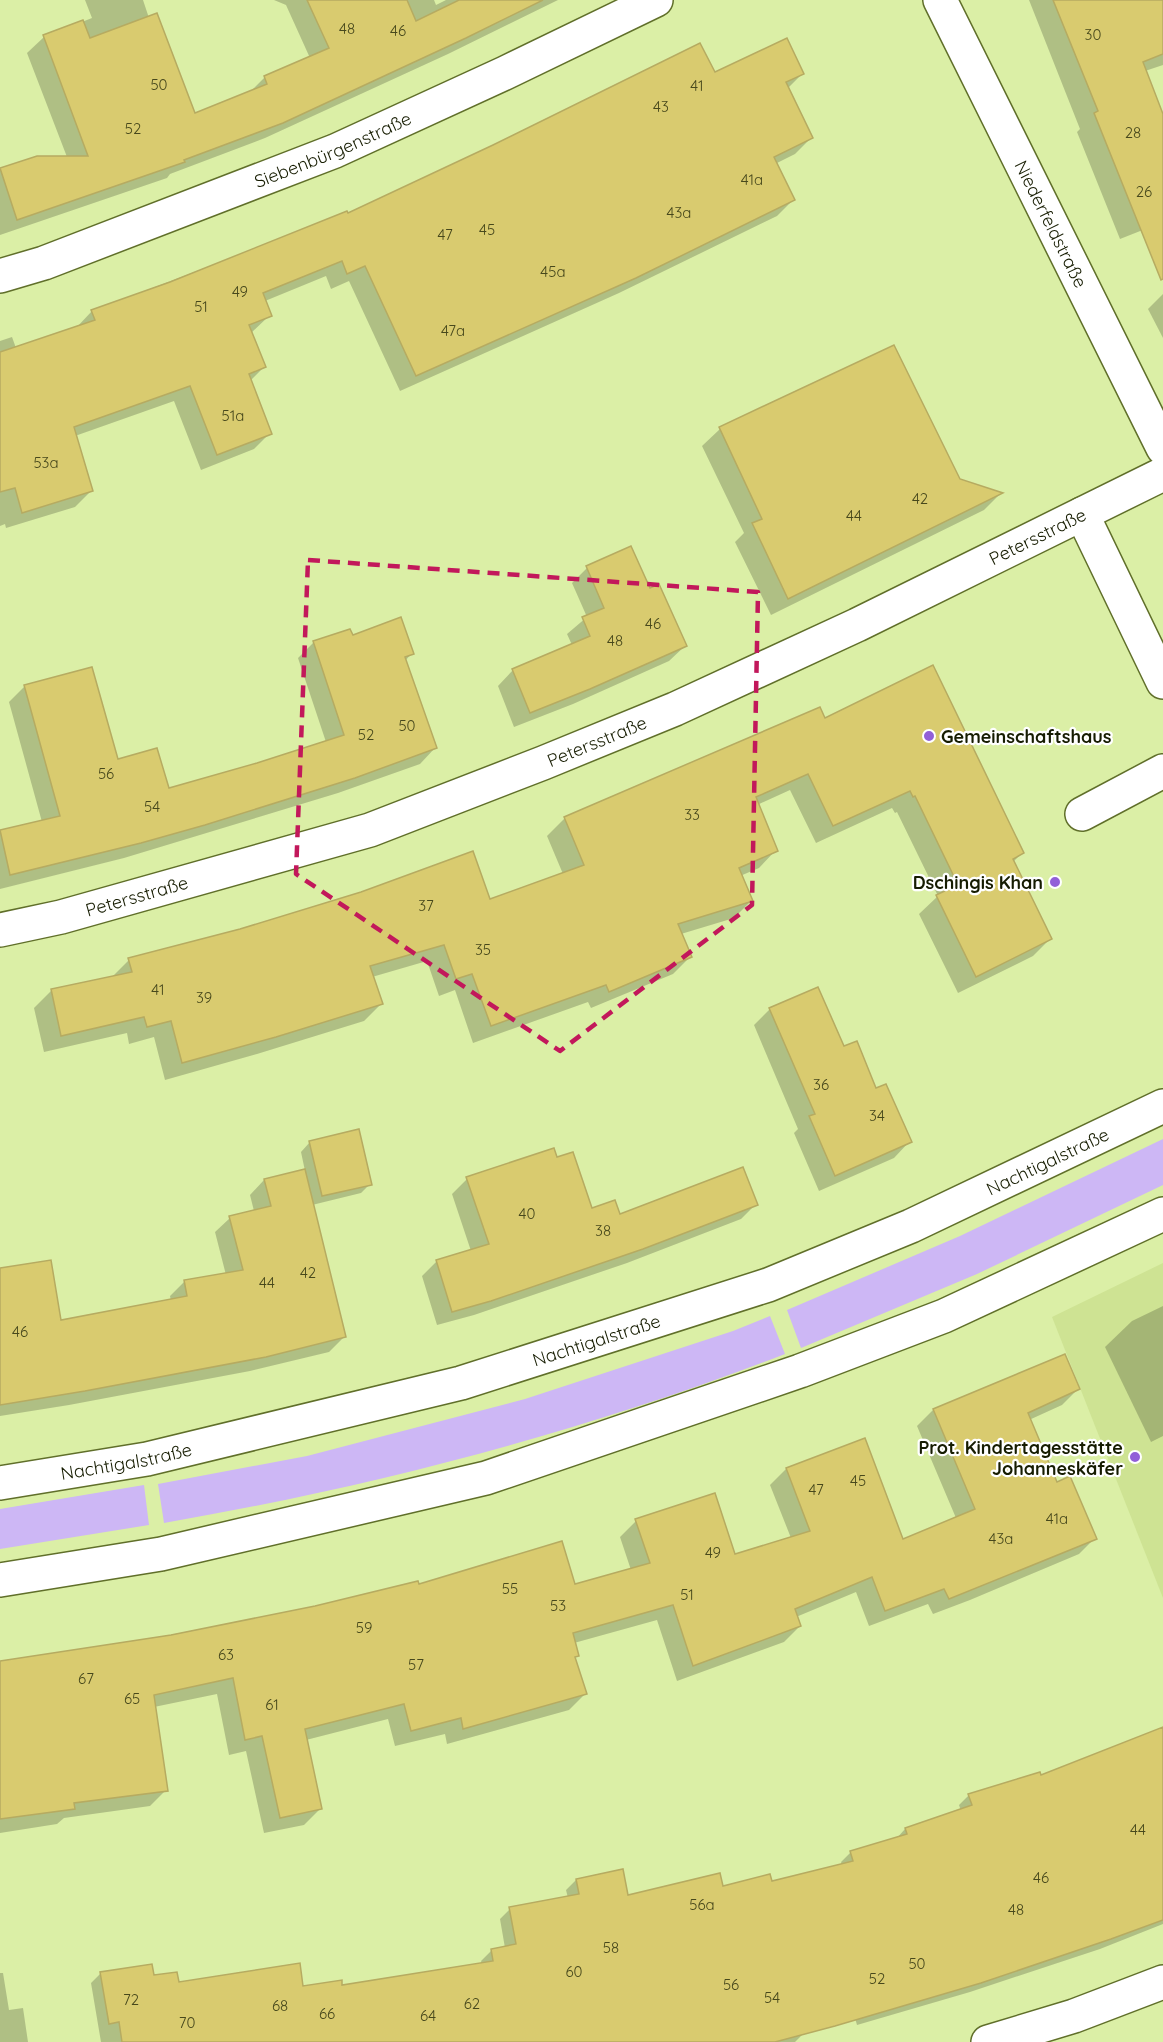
<svg xmlns="http://www.w3.org/2000/svg" width="1163" height="2042" font-family="Quicksand,sans-serif">
<style>
.built{fill:#cee393}
.green{fill:#cdb7f5}
.shadow{fill:#0003}
.building{fill:#d9cb6f;stroke:#b6ab61;stroke-width:1.5}
.lines{fill:none;stroke-linecap:round;stroke-linejoin:round}
.minor-casing{stroke:#606f2a;stroke-width:36}
.minor{stroke:#fff;stroke-width:33}
.marked{fill:none;stroke:#c2185b;stroke-width:4.5;stroke-dasharray:12 8;stroke-linejoin:round}
.poi-dot{fill:#925fd8;stroke:#fff;stroke-width:2}
.labels{text-anchor:middle;dominant-baseline:central;stroke-width:4.5;stroke-linejoin:round;paint-order:stroke}
.number-label{font-size:15px;fill:#47481c}
.street-label{font-size:18px;fill:#161c01;stroke:#fff}
.poi-label{font-size:18px;font-weight:bold;fill:#161c01;stroke:#fff;text-anchor:end}
</style>
<rect width="100%" height="100%" fill="#dbefa6"/>
<polygon class="built" points="1163,1263 1163,1598 1052,1317"/>
<g class="green">
<polygon points="1163,1139 1163,1185 977,1274 801,1348 787,1310 960,1236"/>
<path d="M770,1316L785,1354C583,1432 377,1486 164,1523L158,1484L307,1456L525,1399L733,1331Z"/>
<polygon points="144,1485 149,1525 0,1549 0,1509"/>
</g>
<g class="shadow">
<polygon points="85,0 143,0 149,18 194,115 249,93 265,77 310,58 286,5 274,0 434,0 436,5 446,0 558,0 448,54 265,138 170,174 167,178 0,235 0,169 37,157 67,157 27,53 44,37 92,18"/>
<polygon points="1029,0 1163,0 1163,65 1145,71 1163,118 1163,222 1120,239 1077,132 1080,129"/>
<polygon points="714,74 802,74 788,88 811,138 795,154 775,164 793,200 777,216 619,293 400,391 349,281 331,289 326,276 265,301 270,315 251,333 264,367 250,381 270,433 254,449 201,470 174,401 75,436 91,491 75,507 6,528 5,524 0,526 0,341 12,337 16,348 76,328 92,311"/>
<polygon points="1163,294 1163,338 1148,309"/>
<polygon points="893,347 959,480 1000,494 984,510 771,615 735,542 744,533 702,446 720,429"/>
<polygon points="587,568 649,590 685,646 669,661 573,704 514,727 498,686 513,670 572,645 567,634 587,617 572,583"/>
<polygon points="349,630 352,637 412,653 405,661 435,748 420,764 338,793 124,858 0,889 0,832 42,822 9,702 25,686 117,761 168,790 258,764 326,742 298,658 313,643"/>
<polygon points="825,720 1022,853 1013,862 1050,939 1033,956 958,993 919,914 938,896 897,812 895,813 892,808 816,843 790,790 757,805 776,850 759,868 740,876 751,901 734,918 681,934 691,956 673,974 591,1008 588,1002 473,1043 455,990 439,996 427,961 372,977 381,1004 364,1021 257,1054 165,1080 154,1037 129,1044 127,1033 44,1052 34,1008 52,990 111,978 129,960 489,901 563,874 547,836 565,818"/>
<polygon points="770,1009 843,1048 875,1090 910,1141 894,1158 819,1191 794,1133 798,1129 754,1025"/>
<polygon points="310,1142 370,1184 361,1193 312,1205 344,1337 329,1352 250,1371 69,1405 0,1416 0,1269 59,1322 171,1301 170,1296 185,1281 226,1275 215,1232 230,1218 254,1211 250,1195 264,1180 305,1171 301,1152"/>
<polygon points="556,1159 591,1210 619,1216 756,1204 741,1219 627,1263 474,1315 437,1325 422,1276 437,1261 471,1251 452,1194 467,1179"/>
<polygon points="1163,1306 1163,1436 1151,1442 1105,1347 1132,1321"/>
<polygon points="1078,1389 1062,1405 1029,1420 1056,1484 1095,1538 1079,1554 970,1600 933,1614 928,1604 869,1626 856,1592 796,1617 800,1626 784,1642 677,1681 657,1620 574,1643 577,1655 574,1658 585,1694 569,1710 447,1744 445,1734 395,1746 388,1719 306,1740 320,1809 304,1825 264,1833 246,1751 229,1755 217,1694 154,1707 166,1790 150,1806 64,1818 57,1824 0,1833 0,1663 145,1640 418,1586 574,1586 631,1570 620,1537 636,1521 734,1556 791,1538 770,1485 786,1469 902,1541 956,1518 917,1426 933,1410"/>
<polygon points="1163,1728 1163,1924 1100,1949 970,1992 857,2025 839,1963 803,2034 795,2042 101,2042 91,1983 101,1973 153,1977 177,1983 341,1987 482,1964 481,1961 491,1951 505,1948 500,1919 510,1909 568,1898 566,1890 576,1880 627,1897 771,1882 842,1865 841,1862 851,1852 896,1839 905,1829 961,1811 959,1805 969,1795 1040,1777"/>
<polygon points="0,1973 3,1973 9,2010 23,2008 28,2042 0,2042"/>
</g>
<g class="building">
<polygon points="307,0 407,0 416,21 459,0 543,0 466,38 283,123 184,160 185,162 17,220 0,168 37,156 88,156 43,35 83,20 90,38 157,13 195,113 267,84 264,76 329,48"/>
<polygon points="1053,0 1163,0 1163,54 1143,62 1163,114 1163,279 1161,280 1094,113 1098,111"/>
<polygon points="787,38 804,74 786,82 813,138 774,157 795,200 636,278 416,376 365,266 347,274 342,261 263,293 272,316 249,325 266,367 249,374 272,434 217,455 190,386 74,427 93,491 22,513 15,488 0,492 0,352 95,320 91,310 170,282 347,211 348,213 493,145 700,43 715,72"/>
<polygon points="894,345 960,479 1003,493 788,599 752,523 762,519 719,427"/>
<polygon points="631,546 650,588 659,584 687,646 590,689 530,713 512,669 590,636 582,617 604,608 586,566"/>
<polygon points="401,617 414,654 405,657 437,748 355,778 205,825 141,843 10,875 0,830 60,816 24,685 92,667 118,759 157,748 169,788 257,763 344,735 313,641 350,629 353,635"/>
<polygon points="933,665 1024,853 1013,859 1052,939 976,977 936,895 958,885 915,796 913,797 910,791 833,826 808,774 756,797 778,851 739,868 753,901 678,924 692,957 609,992 606,985 491,1026 472,974 456,979 444,945 370,966 383,1004 276,1037 182,1063 171,1021 147,1027 144,1017 61,1036 51,989 132,972 128,958 240,929 361,892 473,851 490,899 584,865 564,817 820,707 825,718"/>
<polygon points="818,987 844,1046 857,1041 876,1088 886,1084 912,1142 835,1176 809,1116 815,1114 769,1008"/>
<polygon points="359,1129 372,1185 322,1196 309,1141"/>
<polygon points="554,1148 557,1157 573,1152 592,1208 615,1200 620,1214 743,1167 758,1205 643,1249 491,1301 452,1312 436,1260 489,1244 466,1177"/>
<polygon points="305,1169 346,1337 266,1357 85,1391 0,1405 0,1268 51,1260 61,1320 187,1296 184,1280 243,1270 229,1216 271,1206 264,1179"/>
<polygon points="1065,1354 1080,1389 1028,1413 1057,1482 1070,1476 1097,1539 949,1599 944,1589 885,1611 872,1577 795,1609 801,1626 693,1666 673,1605 573,1633 579,1656 575,1657 587,1694 463,1729 461,1718 411,1731 404,1704 305,1729 322,1809 280,1818 262,1736 245,1740 233,1678 154,1695 168,1791 74,1803 75,1809 0,1819 0,1661 171,1635 315,1606 418,1581 419,1584 562,1541 575,1584 650,1563 635,1519 715,1493 735,1554 810,1531 786,1468 865,1438 903,1539 975,1509 933,1409"/>
<polygon points="1163,1727 1163,1920 1111,1939 981,1983 835,2026 775,2042 122,2042 119,2022 109,2024 100,1972 152,1964 154,1975 177,1972 179,1982 300,1963 303,1986 342,1980 342,1985 493,1961 491,1949 516,1944 509,1907 579,1894 576,1879 623,1869 628,1895 720,1873 723,1886 770,1874 772,1881 853,1861 850,1851 907,1834 905,1828 972,1805 968,1794 1040,1772 1041,1775"/>
</g>
<g class="lines">
<defs>
<g id="minor">
<path id="s1" d="M940,0L1163,448"/>
<path id="s2" d="M0,276L44,263L335,151L505,73L656,0"/>
<polyline points="1082,514 1163,682"/>
<polyline points="1082,814 1163,771"/>
<path id="s3" d="M0,930L61,917L370,830L543,763L675,709L857,625L1163,474"/>
<path id="s4" d="M0,1483L147,1459L461,1383L768,1285L911,1226L1163,1106"/>
<polyline points="0,1580 161,1554 486,1478 800,1371 944,1316 1163,1214"/>
<polyline points="988,2042 1074,2016 1163,1982"/>
</g>
</defs>
<use href="#minor" class="minor-casing"/>
<use href="#minor" class="minor"/>
</g>
<path class="marked" d="M308,560L758,592L752,905L560,1051L296,874Z"/>
<g class="poi-dot">
<circle cx="929" cy="736" r="6"/>
<circle cx="1055" cy="882" r="6"/>
<circle cx="1135" cy="1457" r="6"/>
</g>
<g class="labels">
<g class="number-label">
<text x="347" y="28">48</text>
<text x="398" y="30">46</text>
<text x="1093" y="34">30</text>
<text x="159" y="84">50</text>
<text x="697" y="85">41</text>
<text x="661" y="106">43</text>
<text x="133" y="128">52</text>
<text x="1133" y="132">28</text>
<text x="752" y="179">41a</text>
<text x="1144" y="191">26</text>
<text x="679" y="212">43a</text>
<text x="487" y="229">45</text>
<text x="445" y="234">47</text>
<text x="553" y="271">45a</text>
<text x="240" y="291">49</text>
<text x="201" y="306">51</text>
<text x="453" y="330">47a</text>
<text x="233" y="415">51a</text>
<text x="46" y="462">53a</text>
<text x="920" y="498">42</text>
<text x="854" y="515">44</text>
<text x="653" y="623">46</text>
<text x="615" y="640">48</text>
<text x="407" y="725">50</text>
<text x="366" y="734">52</text>
<text x="106" y="773">56</text>
<text x="152" y="806">54</text>
<text x="692" y="814">33</text>
<text x="426" y="905">37</text>
<text x="483" y="949">35</text>
<text x="158" y="989">41</text>
<text x="204" y="997">39</text>
<text x="821" y="1084">36</text>
<text x="877" y="1115">34</text>
<text x="527" y="1213">40</text>
<text x="603" y="1230">38</text>
<text x="308" y="1272">42</text>
<text x="267" y="1282">44</text>
<text x="20" y="1331">46</text>
<text x="858" y="1480">45</text>
<text x="816" y="1489">47</text>
<text x="1057" y="1518">41a</text>
<text x="1001" y="1538">43a</text>
<text x="713" y="1552">49</text>
<text x="510" y="1588">55</text>
<text x="687" y="1594">51</text>
<text x="558" y="1605">53</text>
<text x="364" y="1627">59</text>
<text x="226" y="1654">63</text>
<text x="416" y="1664">57</text>
<text x="86" y="1678">67</text>
<text x="132" y="1698">65</text>
<text x="272" y="1704">61</text>
<text x="1138" y="1829">44</text>
<text x="1041" y="1877">46</text>
<text x="702" y="1904">56a</text>
<text x="1016" y="1909">48</text>
<text x="611" y="1947">58</text>
<text x="917" y="1963">50</text>
<text x="574" y="1971">60</text>
<text x="877" y="1978">52</text>
<text x="731" y="1984">56</text>
<text x="772" y="1997">54</text>
<text x="131" y="1999">72</text>
<text x="472" y="2003">62</text>
<text x="280" y="2005">68</text>
<text x="327" y="2013">66</text>
<text x="428" y="2015">64</text>
<text x="187" y="2022">70</text>
</g>
<g class="street-label">
<text stroke="none"><textPath href="#s2" startOffset="356">Siebenbürgenstraße</textPath></text>
<text stroke="none"><textPath href="#s1" startOffset="250">Niederfeldstraße</textPath></text>
<text stroke="none"><textPath href="#s3" startOffset="1113">Petersstraße</textPath></text>
<text stroke="none"><textPath href="#s3" startOffset="627">Petersstraße</textPath></text>
<text stroke="none"><textPath href="#s3" startOffset="141">Petersstraße</textPath></text>
<text stroke="none"><textPath href="#s4" startOffset="1100">Nachtigalstraße</textPath></text>
<text stroke="none"><textPath href="#s4" startOffset="614">Nachtigalstraße</textPath></text>
<text stroke="none"><textPath href="#s4" startOffset="128">Nachtigalstraße</textPath></text>
</g>
<g class="poi-label">
<text x="941" y="736" text-anchor="start">Gemeinschaftshaus</text>
<text x="1043" y="882">Dschingis Khan</text>
<text x="1123" y="1447">Prot. Kindertagesstätte<tspan x="1123" dy="21">Johanneskäfer</tspan></text>
</g>
</g>
</svg>
